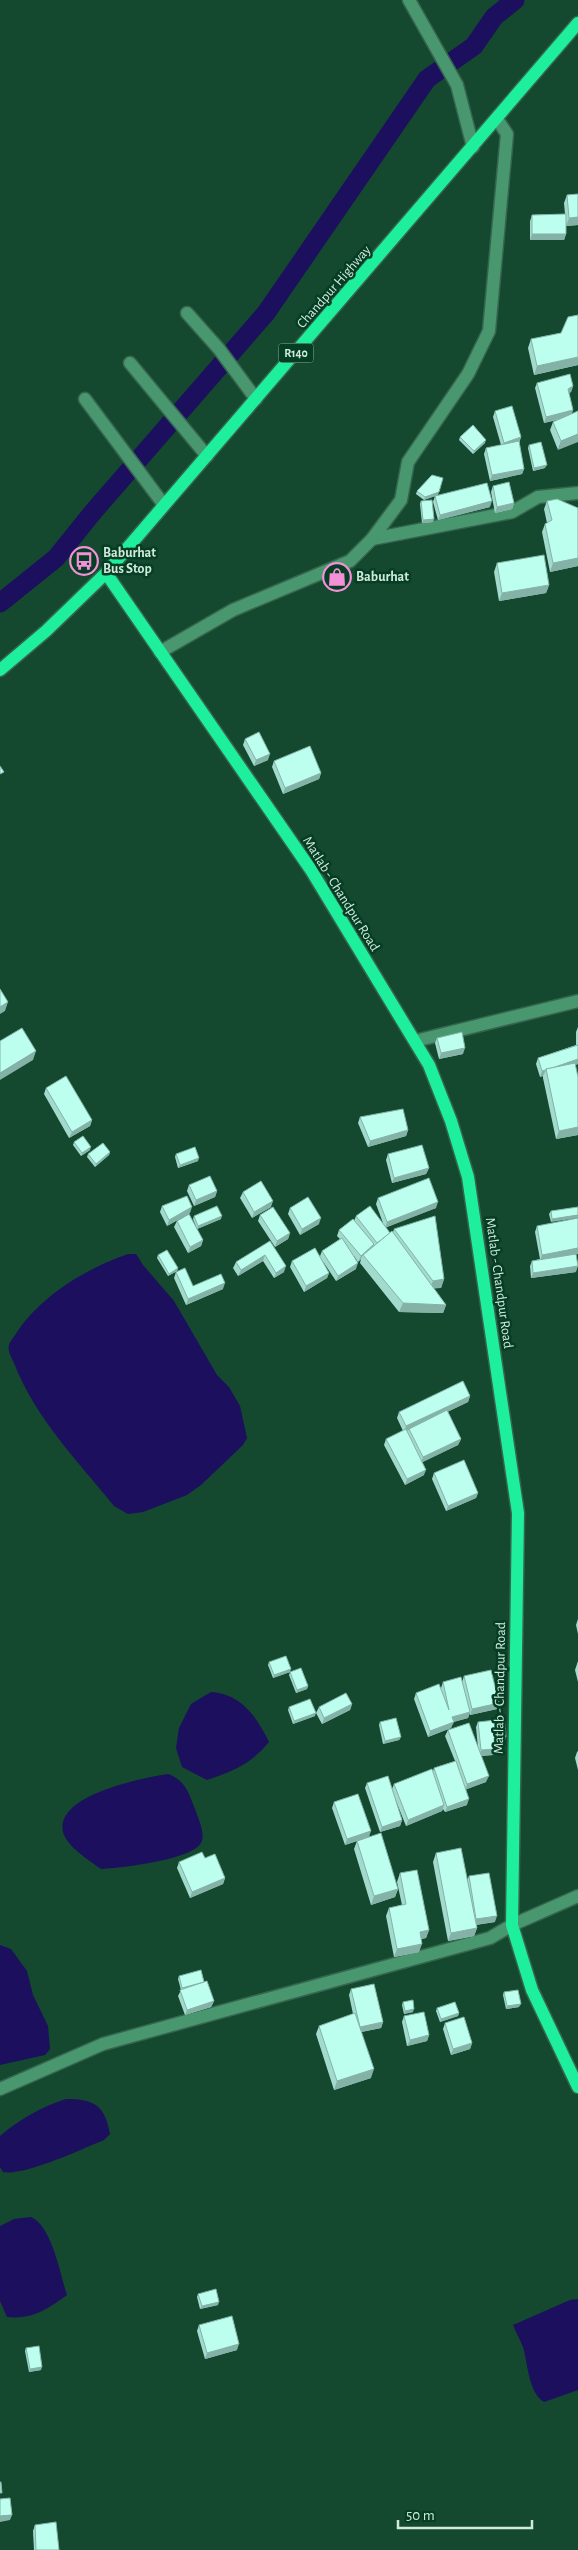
<svg xmlns="http://www.w3.org/2000/svg" width="578" height="2550" font-family="'Alegreya Sans',sans-serif">
<style>
.water{fill:#1b0f5e}
.lines{fill:none;stroke-linecap:round;stroke-linejoin:round}
.canal{stroke:#1b0f5e;stroke-width:19}
.minor-casing{stroke:#36654e;stroke-width:15}
.major-casing{stroke:#36654e;stroke-width:15}
.minor{stroke:#48976e;stroke-width:12}
.major{stroke:#1def9d;stroke-width:12}
.wall{fill:#a2dbce}
.shaded-wall{fill:#84b2a7}
.building{fill:#bcffef;stroke:#84b2a7}
.labels{text-anchor:middle;dominant-baseline:central;stroke-width:5;stroke-linejoin:round;paint-order:stroke}
.shield{fill:#053d25;stroke:#93b6a4;stroke-width:1}
.shield-label{font-size:12px;font-weight:bold;fill:#d0eada}
.street-label{font-size:14px;fill:#d0eada;stroke:#053d25}
.poi-label{font-size:14px;font-weight:bold;fill:#d0eada;stroke:#053d25;text-anchor:start}
</style>
<rect width="100%" height="100%" fill="#14482f"/>
<g class="water">
<path d="M128,1254H136L143,1265L174,1301L217,1375L229,1387L240,1406L247,1438L243,1445L201,1485L187,1495L143,1512L128,1514L114,1506C78,1461 35,1418 14,1363C12,1358 7,1351 9,1345C10,1341 15,1336 17,1332C42,1295 87,1268 128,1254Z"/>
<path d="M211,1692C241,1694 257,1717 269,1742C251,1764 233,1771 207,1780L182,1767L176,1748L179,1728L191,1704Z"/>
<path d="M168,1774C186,1781 188,1792 195,1809C198,1818 206,1834 201,1843C191,1860 120,1868 101,1869C89,1860 67,1847 63,1832C55,1795 142,1778 168,1774Z"/>
<polygon points="0,1945 11,1949 27,1971 33,1995 48,2026 50,2049 45,2055 0,2065"/>
<path d="M66,2099C95,2099 105,2106 110,2134L104,2140C82,2149 25,2176 3,2172L0,2167V2136C20,2119 41,2107 66,2099Z"/>
<path d="M31,2217C52,2226 60,2274 67,2295C48,2309 31,2320 7,2317L0,2301V2226L14,2219Z"/>
<path d="M578,2299V2390L544,2402C528,2392 528,2363 523,2347C520,2340 516,2332 513,2325L570,2300Z"/>
</g>
<g class="lines">
<polyline class="canal" points="0,603 56,558 93,512 266,313 427,79 474,46 494,17 515,0"/>
<defs>
<g id="minor">
<polyline points="409,0 457,85 473,147"/>
<polyline points="187,313 219,349 256,399"/>
<polyline points="130,363 207,456"/>
<polyline points="85,399 164,505"/>
<polyline points="372,539 512,512 538,497 578,493"/>
<polyline points="160,652 233,610 350,561 372,539 401,500 408,462 468,374 489,331 507,134 497,119"/>
<polyline points="415,1041 578,1001"/>
<polyline points="0,2089 103,2044 490,1938 512,1925 578,1896"/>
</g>
<g id="major">
<polyline points="106,573 311,870 429,1065 451,1121 468,1177 518,1513 512,1925 532,1990 578,2087"/>
<polyline points="0,670 46,631 106,573 578,23"/>
</g>
</defs>
<use href="#minor" class="minor-casing"/>
<use href="#major" class="major-casing"/>
<use href="#minor" class="minor"/>
<use href="#major" class="major"/>
</g>
<g class="wall">
<polygon points="578,194 578,225 566,226 566,234 564,240 530,240 530,221 532,215 565,214 564,203 567,195"/>
<polygon points="578,315 578,365 534,375 528,348 531,339 561,333"/>
<polygon points="537,383 573,386 571,392 569,393 573,410 558,450 550,430 553,422 557,420 544,423 535,388"/>
<polygon points="495,411 521,437 519,443 524,469 522,474 490,481 484,454 486,448 501,445 493,417"/>
<polygon points="460,437 485,443 473,454 459,440"/>
<polygon points="529,445 545,468 533,471 528,448"/>
<polygon points="493,486 514,503 512,509 495,513 491,492"/>
<polygon points="417,491 438,495 424,500 416,494"/>
<polygon points="435,496 490,507 438,520 433,502"/>
<polygon points="421,501 433,522 422,523 420,504"/>
<polygon points="547,501 578,508 578,566 550,572 542,532 545,524 547,523 544,509"/>
<polygon points="497,563 549,585 546,593 499,601 494,572"/>
<polygon points="245,739 268,760 254,766 243,745"/>
<polygon points="274,761 321,773 319,779 283,794 272,767"/>
<polygon points="578,1027 578,1064 575,1065 578,1077 578,1135 556,1139 543,1078 543,1076 540,1077 536,1064 538,1058 576,1045 576,1032"/>
<polygon points="437,1038 463,1054 439,1059 435,1043"/>
<polygon points="46,1088 92,1120 90,1126 69,1138 44,1094"/>
<polygon points="360,1117 408,1130 406,1136 368,1147 358,1123"/>
<polygon points="74,1142 90,1150 81,1156 73,1145"/>
<polygon points="110,1152 109,1155 95,1167 87,1157 88,1154"/>
<polygon points="176,1154 198,1161 178,1168 175,1157"/>
<polygon points="388,1154 429,1168 426,1174 392,1183 386,1160"/>
<polygon points="189,1185 217,1191 215,1197 194,1206 187,1191"/>
<polygon points="243,1192 271,1207 252,1218 240,1198"/>
<polygon points="378,1198 436,1208 386,1227 390,1233 393,1232 394,1229 444,1279 441,1288 434,1288 446,1305 443,1313 399,1312 360,1263 361,1259 358,1262 354,1256 356,1269 336,1281 322,1260 329,1273 327,1278 304,1292 290,1267 292,1261 320,1256 322,1251 340,1239 337,1236 339,1230 354,1221 356,1216 383,1223 376,1204"/>
<polygon points="162,1206 190,1213 167,1226 160,1212"/>
<polygon points="578,1207 551,1222 549,1214 551,1211"/>
<polygon points="290,1208 319,1224 300,1235 288,1214"/>
<polygon points="260,1215 290,1233 288,1239 275,1247 258,1221"/>
<polygon points="194,1216 221,1219 197,1229 193,1219"/>
<polygon points="177,1221 203,1240 201,1246 188,1253 174,1227"/>
<polygon points="537,1226 575,1254 576,1272 531,1278 530,1266 532,1261 540,1259 535,1232"/>
<polygon points="270,1241 284,1272 274,1278 263,1261 238,1276 233,1268 236,1262"/>
<polygon points="158,1255 178,1268 177,1271 168,1276 157,1258"/>
<polygon points="176,1272 193,1286 223,1289 186,1305 174,1278"/>
<polygon points="470,1396 468,1402 447,1412 461,1439 458,1445 422,1462 424,1475 405,1485 384,1445 386,1439 403,1431 397,1418 399,1412"/>
<polygon points="434,1473 478,1493 476,1498 446,1511 432,1479"/>
<polygon points="578,1619 578,1634 576,1625"/>
<polygon points="578,1661 578,1682 575,1670"/>
<polygon points="269,1662 290,1672 273,1678 268,1665"/>
<polygon points="290,1672 308,1686 307,1689 296,1693 289,1675"/>
<polygon points="464,1676 499,1703 497,1709 470,1715 470,1713 468,1718 453,1722 451,1728 428,1737 414,1699 416,1693 441,1688 443,1682 462,1682"/>
<polygon points="352,1704 350,1710 322,1724 316,1713 319,1707"/>
<polygon points="289,1707 315,1716 293,1724 288,1710"/>
<polygon points="380,1722 401,1737 399,1740 383,1744 379,1725"/>
<polygon points="478,1722 506,1737 504,1743 495,1744 493,1755 481,1756 486,1782 466,1789 467,1805 445,1812 443,1809 442,1811 406,1826 394,1796 402,1820 400,1826 380,1832 365,1788 367,1783 392,1789 394,1784 433,1771 434,1768 455,1761 445,1736 448,1730 478,1748 476,1727"/>
<polygon points="578,1751 578,1770 575,1758 577,1752"/>
<polygon points="334,1802 369,1837 358,1840 398,1889 395,1897 371,1905 354,1849 357,1841 345,1845 332,1808"/>
<polygon points="436,1853 467,1881 469,1876 495,1922 476,1925 477,1928 474,1936 448,1941 433,1862"/>
<polygon points="205,1858 225,1878 223,1884 190,1898 177,1868 179,1862"/>
<polygon points="400,1873 429,1930 426,1938 421,1939 419,1952 394,1957 386,1916 389,1908 402,1905 397,1882"/>
<polygon points="179,1976 204,1982 214,2001 211,2007 185,2015 178,1996 181,1990 178,1979"/>
<polygon points="351,1989 383,2022 381,2028 361,2032 371,2078 334,2090 316,2034 319,2026 353,2014 349,1995"/>
<polygon points="504,1992 519,2007 506,2009 503,1995"/>
<polygon points="403,2002 413,2012 404,2014 402,2005"/>
<polygon points="437,2008 459,2013 458,2016 440,2022 436,2011"/>
<polygon points="404,2016 429,2035 427,2041 407,2046 402,2022"/>
<polygon points="445,2023 472,2043 470,2049 451,2055 443,2029"/>
<polygon points="198,2294 218,2305 200,2309 197,2297"/>
<polygon points="199,2325 237,2350 205,2359 197,2331"/>
<polygon points="26,2348 41,2370 29,2372 25,2351"/>
<polygon points="35,2525 59,2550 34,2550 33,2531"/>
</g>
<g class="shaded-wall">
<polygon points="578,217 578,225 566,226 569,218"/>
<polygon points="532,234 566,234 564,240 530,240"/>
<polygon points="578,357 578,365 534,375 537,366"/>
<polygon points="573,386 571,392 566,395 568,389"/>
<polygon points="573,410 571,416 544,423 546,417"/>
<polygon points="578,434 578,442 558,450 561,441"/>
<polygon points="521,437 519,443 502,448 504,443"/>
<polygon points="486,440 485,443 473,454 474,451"/>
<polygon points="547,465 545,468 533,471 534,468"/>
<polygon points="524,469 522,474 490,481 492,475"/>
<polygon points="439,492 438,495 424,500 425,497"/>
<polygon points="492,501 490,507 438,520 440,515"/>
<polygon points="514,503 512,509 495,513 497,507"/>
<polygon points="434,519 433,522 422,523 423,520"/>
<polygon points="578,558 578,566 550,572 553,563"/>
<polygon points="549,585 546,593 499,601 502,593"/>
<polygon points="270,754 268,760 254,766 256,760"/>
<polygon points="321,773 319,779 283,794 285,788"/>
<polygon points="8,1002 5,1011 0,1014 0,1007"/>
<polygon points="465,1048 463,1054 439,1059 441,1053"/>
<polygon points="36,1051 33,1060 0,1080 0,1073"/>
<polygon points="578,1059 578,1064 547,1075 546,1070"/>
<polygon points="546,1070 543,1076 540,1077 542,1071"/>
<polygon points="92,1120 90,1126 69,1138 72,1132"/>
<polygon points="578,1127 578,1135 556,1139 559,1131"/>
<polygon points="408,1130 406,1136 368,1147 370,1141"/>
<polygon points="91,1147 90,1150 81,1156 82,1153"/>
<polygon points="110,1152 109,1155 95,1167 96,1164"/>
<polygon points="199,1158 198,1161 178,1168 180,1165"/>
<polygon points="429,1168 426,1174 392,1183 394,1178"/>
<polygon points="217,1191 215,1197 194,1206 196,1200"/>
<polygon points="273,1201 271,1207 252,1218 254,1212"/>
<polygon points="438,1202 436,1208 385,1228 387,1222"/>
<polygon points="192,1207 190,1213 167,1226 169,1220"/>
<polygon points="578,1215 578,1218 551,1222 552,1219"/>
<polygon points="222,1216 221,1219 197,1229 198,1226"/>
<polygon points="321,1218 319,1224 300,1235 302,1229"/>
<polygon points="290,1233 288,1239 275,1247 277,1241"/>
<polygon points="203,1240 201,1246 188,1253 190,1247"/>
<polygon points="374,1244 372,1250 363,1255 361,1259 358,1262 361,1256"/>
<polygon points="578,1248 578,1254 540,1261 542,1255"/>
<polygon points="265,1255 263,1261 238,1276 241,1270"/>
<polygon points="358,1263 356,1269 336,1281 338,1276"/>
<polygon points="286,1266 284,1272 274,1278 276,1273"/>
<polygon points="578,1266 576,1272 531,1278 533,1273"/>
<polygon points="178,1268 177,1271 168,1276 169,1274"/>
<polygon points="329,1273 327,1278 304,1292 306,1286"/>
<polygon points="444,1279 441,1288 429,1289 433,1281"/>
<polygon points="225,1283 223,1289 186,1305 188,1299"/>
<polygon points="403,1303 446,1305 443,1313 399,1312"/>
<polygon points="470,1396 468,1402 410,1430 409,1429 409,1430 404,1432 406,1426"/>
<polygon points="461,1439 458,1445 421,1463 423,1457"/>
<polygon points="426,1470 424,1475 405,1485 407,1479"/>
<polygon points="478,1493 476,1498 446,1511 448,1506"/>
<polygon points="291,1669 290,1672 273,1678 274,1675"/>
<polygon points="308,1686 307,1689 296,1693 297,1690"/>
<polygon points="499,1703 497,1709 470,1715 472,1709"/>
<polygon points="352,1704 350,1710 322,1724 324,1718"/>
<polygon points="470,1712 468,1718 450,1723 452,1717"/>
<polygon points="316,1713 315,1716 293,1724 294,1721"/>
<polygon points="454,1722 451,1728 428,1737 430,1731"/>
<polygon points="401,1737 399,1740 383,1744 385,1741"/>
<polygon points="506,1737 504,1743 492,1744 494,1738"/>
<polygon points="495,1749 493,1755 479,1756 481,1750"/>
<polygon points="489,1776 486,1782 465,1790 467,1784"/>
<polygon points="469,1799 467,1805 445,1812 447,1807"/>
<polygon points="444,1805 442,1811 406,1826 408,1820"/>
<polygon points="402,1820 400,1826 380,1832 382,1827"/>
<polygon points="371,1831 369,1837 345,1845 347,1839"/>
<polygon points="225,1878 223,1884 190,1898 192,1892"/>
<polygon points="398,1889 395,1897 371,1905 374,1896"/>
<polygon points="497,1916 495,1922 474,1925 476,1919"/>
<polygon points="477,1928 474,1936 448,1941 451,1933"/>
<polygon points="429,1930 426,1938 417,1940 420,1932"/>
<polygon points="422,1944 419,1952 394,1957 397,1949"/>
<polygon points="214,2001 211,2007 185,2015 187,2010"/>
<polygon points="521,2004 519,2007 506,2009 507,2006"/>
<polygon points="414,2009 413,2012 404,2014 405,2011"/>
<polygon points="459,2013 458,2016 440,2022 441,2019"/>
<polygon points="383,2022 381,2028 357,2033 359,2027"/>
<polygon points="429,2035 427,2041 407,2046 410,2040"/>
<polygon points="472,2043 470,2049 451,2055 453,2049"/>
<polygon points="374,2069 371,2078 334,2090 337,2081"/>
<polygon points="219,2302 218,2305 200,2309 202,2306"/>
<polygon points="239,2344 237,2350 205,2359 207,2353"/>
<polygon points="42,2367 41,2370 29,2372 30,2369"/>
<polygon points="12,2515 10,2520 0,2522 0,2516"/>
</g>
<g class="building">
<polygon points="578,194 578,217 569,218 567,195"/>
<polygon points="566,214 566,234 532,234 532,215"/>
<polygon points="578,315 578,357 537,366 531,339 561,333 568,317"/>
<polygon points="570,374 573,386 568,389 573,410 546,417 537,383"/>
<polygon points="512,406 521,437 504,443 495,411"/>
<polygon points="578,411 578,434 561,441 553,422"/>
<polygon points="473,425 486,440 474,451 460,437"/>
<polygon points="519,441 524,469 492,475 486,448"/>
<polygon points="541,442 547,465 534,468 529,445"/>
<polygon points="432,475 443,478 439,492 425,497 417,491"/>
<polygon points="509,482 514,503 497,507 493,486"/>
<polygon points="487,483 492,501 440,515 435,496"/>
<polygon points="557,499 578,508 578,558 553,563 545,524 552,520 547,501"/>
<polygon points="432,500 434,519 423,520 421,501"/>
<polygon points="544,555 549,585 502,593 497,563"/>
<polygon points="259,732 270,754 256,760 245,739"/>
<polygon points="310,746 321,773 285,788 274,761"/>
<polygon points="0,766 4,772 0,774"/>
<polygon points="0,989 8,1002 0,1007"/>
<polygon points="22,1028 36,1051 0,1073 0,1041"/>
<polygon points="462,1032 465,1048 441,1053 437,1038"/>
<polygon points="578,1045 578,1059 552,1068 546,1069 546,1070 542,1071 538,1058"/>
<polygon points="575,1063 578,1077 578,1127 559,1131 546,1069"/>
<polygon points="66,1076 92,1120 72,1132 46,1088"/>
<polygon points="403,1109 408,1130 370,1141 360,1117"/>
<polygon points="83,1136 91,1147 82,1153 74,1142"/>
<polygon points="103,1143 110,1152 96,1164 88,1154"/>
<polygon points="422,1145 429,1168 394,1178 388,1154"/>
<polygon points="195,1147 199,1158 180,1165 176,1154"/>
<polygon points="210,1176 217,1191 196,1200 189,1185"/>
<polygon points="429,1178 438,1202 387,1222 378,1198"/>
<polygon points="261,1181 273,1201 254,1212 243,1192"/>
<polygon points="187,1196 192,1207 169,1220 162,1206"/>
<polygon points="308,1197 321,1218 302,1229 290,1208"/>
<polygon points="217,1206 222,1216 198,1226 194,1216"/>
<polygon points="370,1206 390,1233 377,1243 356,1216"/>
<polygon points="273,1207 290,1233 277,1241 260,1215"/>
<polygon points="578,1207 578,1215 552,1219 551,1211"/>
<polygon points="189,1214 203,1240 190,1247 177,1221"/>
<polygon points="435,1216 444,1279 433,1281 394,1229"/>
<polygon points="578,1218 578,1248 542,1255 537,1226"/>
<polygon points="353,1219 374,1244 361,1256 339,1230"/>
<polygon points="392,1231 446,1305 403,1303 363,1255"/>
<polygon points="342,1238 358,1263 338,1276 322,1251"/>
<polygon points="270,1241 286,1266 276,1273 265,1255 241,1270 236,1262"/>
<polygon points="315,1248 329,1273 306,1286 292,1261"/>
<polygon points="167,1250 178,1268 169,1274 158,1255"/>
<polygon points="576,1254 578,1266 533,1273 532,1261"/>
<polygon points="185,1268 193,1286 221,1274 225,1283 188,1299 176,1272"/>
<polygon points="463,1381 470,1396 406,1426 399,1412"/>
<polygon points="447,1410 461,1439 423,1457 409,1429"/>
<polygon points="406,1429 426,1470 407,1479 386,1439"/>
<polygon points="464,1460 478,1493 448,1506 434,1473"/>
<polygon points="286,1656 291,1669 274,1675 269,1662"/>
<polygon points="301,1668 308,1686 297,1690 290,1672"/>
<polygon points="491,1670 499,1703 472,1709 464,1676"/>
<polygon points="461,1677 470,1712 452,1717 454,1722 430,1731 416,1693 439,1684 449,1710 443,1682"/>
<polygon points="346,1693 352,1704 324,1718 319,1707"/>
<polygon points="310,1699 316,1713 294,1721 289,1707"/>
<polygon points="396,1718 401,1737 385,1741 380,1722"/>
<polygon points="505,1719 506,1737 494,1738 495,1749 481,1750 478,1722"/>
<polygon points="469,1723 489,1776 467,1784 448,1730"/>
<polygon points="456,1761 469,1799 447,1807 434,1768"/>
<polygon points="432,1769 444,1805 408,1820 394,1784"/>
<polygon points="388,1776 402,1820 382,1827 367,1783"/>
<polygon points="358,1794 371,1831 347,1839 334,1802"/>
<polygon points="381,1833 398,1889 374,1896 357,1841"/>
<polygon points="461,1848 477,1928 451,1933 436,1853"/>
<polygon points="202,1852 205,1858 215,1854 225,1878 192,1892 179,1862"/>
<polygon points="417,1870 429,1930 420,1932 422,1944 397,1949 389,1908 406,1904 400,1873"/>
<polygon points="489,1873 497,1916 476,1919 469,1876"/>
<polygon points="201,1970 204,1982 182,1988 179,1976"/>
<polygon points="207,1981 214,2001 187,2010 180,1990"/>
<polygon points="374,1984 383,2022 360,2027 351,1989"/>
<polygon points="518,1990 521,2004 507,2006 504,1992"/>
<polygon points="413,2000 414,2009 405,2011 403,2002"/>
<polygon points="455,2002 459,2013 441,2019 437,2008"/>
<polygon points="424,2012 429,2035 410,2040 404,2016"/>
<polygon points="355,2013 374,2069 337,2081 319,2026"/>
<polygon points="464,2017 472,2043 453,2049 445,2023"/>
<polygon points="216,2289 219,2302 202,2306 198,2294"/>
<polygon points="232,2316 239,2344 207,2353 199,2325"/>
<polygon points="39,2346 42,2367 30,2369 26,2348"/>
<polygon points="0,2482 1,2482 2,2493 0,2493"/>
<polygon points="10,2498 12,2515 0,2516 0,2499"/>
<polygon points="56,2522 59,2550 36,2550 35,2525"/>
</g>
<defs>
<symbol id="bus-ring" viewBox="-11 -11 22 22"><circle r="9.5" fill="#053d25" stroke="#f391d6" stroke-width="1.5"/><path d="M-5-6H5V4H4V6H2V4H-2V6H-4V4H-5ZM-3.5-4V0h7V-4ZM-3.5 1.2v1.5H-2V1.2ZM2 1.2v1.5H3.5V1.2Z" fill="#f391d6"/></symbol>
<symbol id="shop-ring" viewBox="-11 -11 22 22"><circle r="9.5" fill="#053d25" stroke="#f391d6" stroke-width="1.5"/><path d="M-5-2.5h2.3a2.7 3.5 0 0 1 5.4 0H5L5.5 6h-11ZM-1.5-2.5h3a1.5 2.3 0 0 0-3 0Z" fill="#f391d6"/></symbol>
</defs>
<g fill-rule="evenodd">
<use href="#bus-ring" x="68" y="545" width="32" height="32"/>
<use href="#shop-ring" x="321" y="561" width="32" height="32"/>
</g>
<g class="labels">
<rect class="shield" x="278.5" y="343.5" width="35" height="19" rx="4"/>
<g class="shield-label">
<text x="296" y="353">R140</text>
</g>
<g class="street-label">
<text transform="translate(334 287) rotate(-49)">Chandpur Highway</text>
<text transform="translate(341 894) rotate(58)">Matlab - Chandpur Road</text>
<text transform="translate(499 1283) rotate(82)">Matlab - Chandpur Road</text>
<text transform="translate(500 1688) rotate(-89)">Matlab - Chandpur Road</text>
</g>
<g class="poi-label">
<text x="103" y="553">Baburhat<tspan x="103" dy="16">Bus Stop</tspan></text>
<text x="356" y="577">Baburhat</text>
</g>
</g>
<path d="M398 2520v8h134v-8" fill="none" stroke="#d0eada" stroke-width="2.5"/>
<text x="406" y="2520" font-size="15" fill="#d0eada" stroke="#053d25" stroke-width="4" paint-order="stroke">50 m</text>
</svg>
